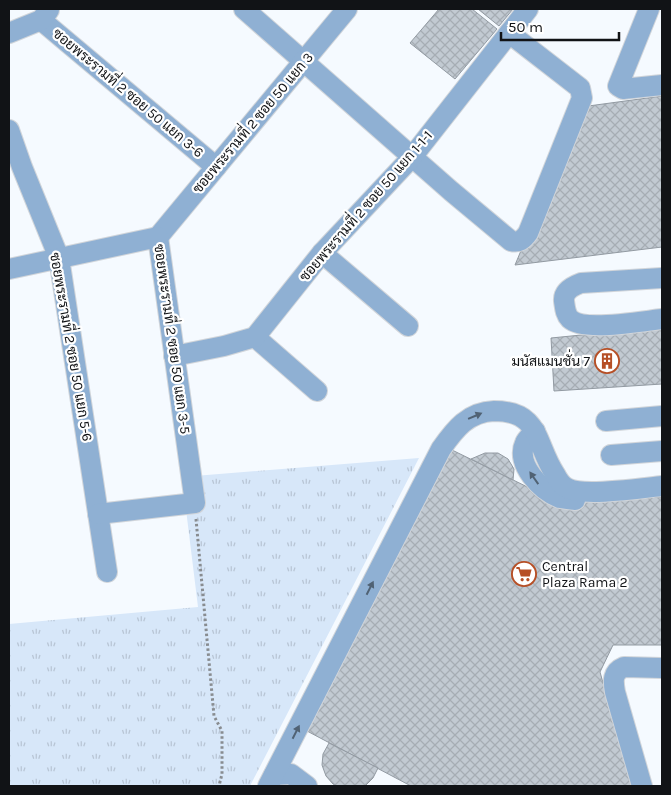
<svg xmlns="http://www.w3.org/2000/svg" width="671" height="795" font-family="Karla,Sarabun,sans-serif">
<style>
.grass{fill:url(#grass-tufts)}
.building{fill:url(#building-cross-hatch);stroke:#929aa2}
.lines{fill:none;stroke-linecap:round;stroke-linejoin:round}
.minor-casing{stroke:#d1d5da;stroke-width:22}
.path{stroke:#888c90;stroke-width:3;stroke-dasharray:2.5 2.5;stroke-linecap:butt}
.minor{stroke:#8fb0d3;stroke-width:20}
.oneway{fill:#506274}
.labels{text-anchor:middle;dominant-baseline:central;stroke-width:4.5;stroke-linejoin:round;paint-order:stroke}
.street-label{font-size:14px;fill:#111316;stroke:#fff}
.poi-label{font-size:14px;fill:#111316;stroke:#fff;text-anchor:end}
</style>
<defs>
<pattern id="grass-tufts" width="24" height="20" patternUnits="userSpaceOnUse" patternTransform="scale(1.25)"><rect width="24" height="20" fill="#d7e7f9"/><path d="M3 7l-1-3M5 7V3M7 7l1-3M15 17l-1-3M17 17v-4M19 17l1-3" fill="none" stroke="#b8c5d5"/></pattern>
<pattern id="building-cross-hatch" width="8" height="8" patternUnits="userSpaceOnUse" patternTransform="scale(1.25)"><rect width="8" height="8" fill="#c2cad2"/><path d="M0 0l8 8M0 8l8-8" fill="none" stroke="#a6adb4"/></pattern>
</defs>
<rect width="100%" height="100%" fill="#f5faff"/>
<polygon class="grass" points="419,458 250,786 9,786 9,624 198,607 182,477"/>
<g class="building">
<polygon points="439,9 472,9 497,29 455,79 410,43"/>
<polygon points="478,9 513,9 499,26"/>
<polygon points="662,96 662,247 515,265 581,107"/>
<polygon points="662,327 662,384 554,391 551,338"/>
<polygon points="450,449 560,503 662,497 662,645 613,645 600,672 632,786 411,786 307,731"/>
<polygon points="485,453 498,453 508,459 514,469 513,480 471,459"/>
<polygon points="329,743 378,768 373,778 365,786 337,786 333,784 326,776 322,765 323,754"/>
</g>
<g class="lines">
<defs>
<g id="minor">
<path d="M244,9L451,191L511,241C519,243 523,240 528,233L582,98L580,88L509,33"/>
<polyline points="649,9 618,86 623,89 662,85"/>
<polyline points="41,20 216,167"/>
<polyline points="9,33 41,20 49,10"/>
<polyline points="9,130 22,167 59,258 107,572"/>
<polyline points="158,237 347,9"/>
<polyline points="322,253 408,326"/>
<polyline points="9,269 158,237 195,503 98,514"/>
<path d="M662,278L581,283C573,286 563,291 564,301C565,307 565,314 570,319C584,332 643,321 662,319"/>
<polyline points="255,337 317,391"/>
<polyline points="174,356 224,346 255,337 322,253 412,157 528,9"/>
<polyline points="606,421 662,416"/>
<path d="M535,431C532,435 527,438 525,443C515,464 541,491 560,498C565,499 570,499 575,500"/>
<polyline points="611,455 662,451"/>
<polyline points="274,775 291,774 307,786"/>
<path d="M268,786L441,449C455,429 468,412 494,411C541,411 535,444 555,474C558,480 561,485 567,488C583,497 642,488 662,486"/>
<path d="M642,786L615,692C613,681 612,672 624,667L662,668"/>
</g>
</defs>
<use href="#minor" class="minor-casing"/>
<polyline class="path" points="196,519 214,716 222,731 222,774 219,786"/>
<use href="#minor" class="minor"/>
</g>
<defs><path id="oneway-solid" d="M-6-.8H1V-3.2L6.5 0L1 3.2V.8H-6Z" transform="scale(1.25)"/></defs>
<g class="oneway">
<use href="#oneway-solid" transform="translate(475 416) rotate(-23)"/>
<use href="#oneway-solid" transform="translate(534 478) rotate(-125)"/>
<use href="#oneway-solid" transform="translate(370 588) rotate(-63)"/>
<use href="#oneway-solid" transform="translate(296 732) rotate(-63)"/>
</g>
<defs>
<symbol id="building-ring" viewBox="-11 -11 22 22"><circle r="9.5" fill="#fff" stroke="#b64f26" stroke-width="1.5"/><path d="M-4-6H4V6H1V3H-1V6H-4ZM-2.5-4.3h1.7v1.8h-1.7ZM.8-4.3h1.7v1.8H.8ZM-2.5-1h1.7V.8h-1.7ZM.8-1h1.7V.8H.8Z" fill="#b64f26"/></symbol>
<symbol id="supermarket-ring" viewBox="-11 -11 22 22"><circle r="9.5" fill="#fff" stroke="#b64f26" stroke-width="1.5"/><path d="M-6-5.5h2.5l.6 2H6L4.5 2H-2.5L-4.4-4H-6ZM-1.5 3.2a1.3 1.3 0 1 0 .1 0ZM3 3.2a1.3 1.3 0 1 0 .1 0Z" fill="#b64f26"/></symbol>
</defs>
<g fill-rule="evenodd">
<use href="#building-ring" x="593" y="347" width="28" height="28"/>
<use href="#supermarket-ring" x="510" y="560" width="28" height="28"/>
</g>
<g class="labels">
<g class="street-label">
<text transform="translate(128 93) rotate(40)">ซอยพระรามที่ 2 ซอย 50 แยก 3-6</text>
<text transform="translate(253 123) rotate(-50)">ซอยพระรามที่ 2 ซอย 50 แยก 3</text>
<text transform="translate(366 206) rotate(-49)">ซอยพระรามที่ 2 ซอย 50 แยก 1-1-1</text>
<text transform="translate(172 339) rotate(82)">ซอยพระรามที่ 2 ซอย 50 แยก 3-5</text>
<text transform="translate(71 347) rotate(80)">ซอยพระรามที่ 2 ซอย 50 แยก 5-6</text>
</g>
<g class="poi-label">
<text x="590" y="361">มนัสแมนชั่น 7</text>
<text x="542" y="566" text-anchor="start">Central<tspan x="542" dy="16">Plaza Rama 2</tspan></text>
</g>
</g>
<rect width="671" height="795" fill="none" stroke="#111316" stroke-width="20"/>
<path d="M501 32v8h118v-8" fill="none" stroke="#111316" stroke-width="2.5"/>
<text x="508" y="32" font-size="15" fill="#111316" stroke="#ffffff" stroke-width="4" paint-order="stroke">50 m</text>
</svg>
